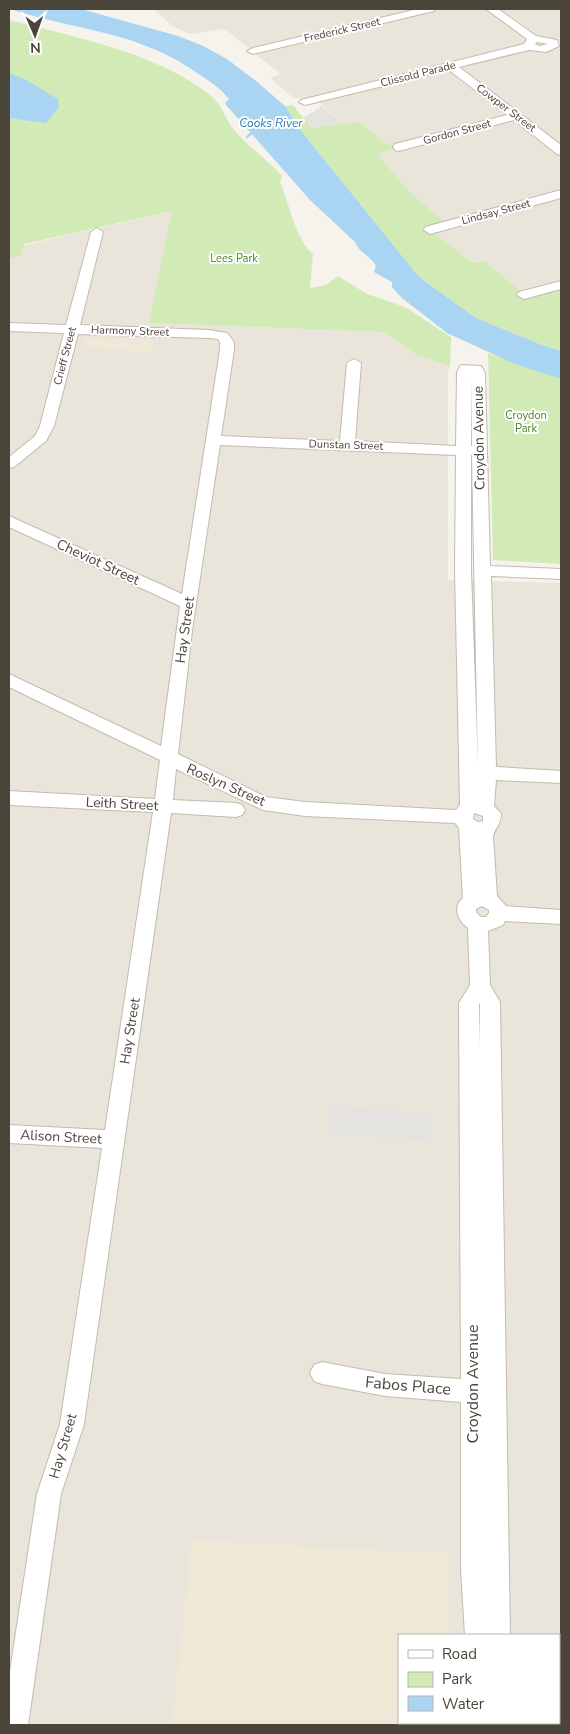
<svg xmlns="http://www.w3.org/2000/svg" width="570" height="1734" font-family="'Nunito Sans',sans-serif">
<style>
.residential{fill:#eae5da;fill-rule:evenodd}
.industrial{fill:#e6e2dd}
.education{fill:#efe8d6}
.green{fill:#d2eab5}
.parking{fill:#e5e3e0}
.water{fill:#a9d4f2}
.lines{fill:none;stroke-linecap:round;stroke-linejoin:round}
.stream{stroke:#a9d4f2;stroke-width:2.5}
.minor-casing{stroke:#c2bbae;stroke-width:2}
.minor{fill:#fff;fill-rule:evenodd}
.labels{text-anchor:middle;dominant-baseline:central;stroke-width:4;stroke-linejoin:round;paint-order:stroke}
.far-street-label{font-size:11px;fill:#4b4439;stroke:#fff}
.far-park-label{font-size:11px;fill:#4a7f2a;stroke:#fff}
.far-water-label{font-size:12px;font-style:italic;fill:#2e7ab2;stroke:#fff}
.street-label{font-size:14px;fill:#4b4439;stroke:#fff}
.near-street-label{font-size:16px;fill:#4b4439;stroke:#fff}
</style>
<rect width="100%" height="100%" fill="#f6f3ec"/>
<g class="residential">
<polygon points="153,9 561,9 561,285 524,295 473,263 430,230 447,225 408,191 378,154 398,147 384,142 360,122 344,125 316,99 293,98 270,78 280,74 225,29 190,34 174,27"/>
<path d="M173,211L150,323L384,332L415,354L450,366L448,372V580L561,583V1725H9V259L21,256L24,245ZM399,1635H559V1723H399Z"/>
</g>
<polygon class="industrial" points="322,106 344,125 311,128 302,119"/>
<g class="education">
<polygon points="88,338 89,338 153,340 151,351 82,349 85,339"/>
<polygon points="192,1540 449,1554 449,1635 399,1635 399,1723 449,1723 449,1725 172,1725"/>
</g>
<g class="green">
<path d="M9,20C74,37 154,52 209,94C222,104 225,119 235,131C249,147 268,160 282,176L280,182C288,200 297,243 313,254L310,288L326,285L338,276L367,294L405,307L451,337L450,366L415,354L384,332L149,323L172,211L24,244L21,256L9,259Z"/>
<polygon points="293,105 311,128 360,122 384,142 399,147 378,154 408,191 448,225 430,230 473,263 485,261 524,295 561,285 561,351 542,345 476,318 419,277 302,132 285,106"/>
<polygon points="488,353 561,379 561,564 493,560"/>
</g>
<polygon class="parking" points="330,1106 433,1113 433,1141 328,1134"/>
<g class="water">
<path d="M10,9H81L178,36L201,45L227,59L256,81L285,106L302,132L419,277L476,318L542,345L561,351V379L515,364L447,333L402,298L392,287V282L374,272L376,266C370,255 359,253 355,242L310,200L227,106L225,103L229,99C221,89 211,82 200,75C140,31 77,31 10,9Z"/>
<polygon points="9,73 26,80 58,99 59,107 46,123 9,118"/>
</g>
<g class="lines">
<polyline class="stream" points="247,137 255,130"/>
<defs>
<g id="minor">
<polygon points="418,9 435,9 434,11 253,54 247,51 253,48"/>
<path d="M486,9H498L536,36L557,40L559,46L546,52L529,50L459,67L561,145V155L557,154L514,120L399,151L395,150L393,147L395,144L507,115L449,70L305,105L299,102L301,100L524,44L527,39ZM537,42L548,44L539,46L535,44Z"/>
<polygon points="561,190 561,198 430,234 424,230 425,227"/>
<path d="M97,228L103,232L80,325L209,330L227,333L234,342V350L221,436L340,441L347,363L354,359L361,363L355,441L456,446L457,372L461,365L481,366L485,373L490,566L561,569V579L491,576L496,767L561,771V783L496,780L494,806L501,813C501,826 495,827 493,837L497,896L506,906L561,910V924L505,921L503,925L488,931L490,985L500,1002L510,1635H465L461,1569V1402L385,1396L322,1384L314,1381L310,1373L314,1365L322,1362L385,1374L461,1379L459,1003L470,985L468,928C458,921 452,907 463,898L459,828L455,823L305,816L263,810L176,769L173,800L236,803L242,805L245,810L242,815L236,817L171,813L84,1424L61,1494L28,1725H9V1678L37,1494L60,1424L102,1148L9,1143V1125L105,1130L153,812L9,805V791L155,799L160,760L9,687V674L161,746L180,606L9,527V516L182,594L220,350V342L218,339L209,338L78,334L54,426L46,441L14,467L9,468V457L35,436L40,426L64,333L9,331V323L66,325L91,232ZM471,378L472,446H471ZM220,445L456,455L455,570L460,805L456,810L305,802L266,797L178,754L192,631ZM471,455H472L478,766L471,570ZM474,813L483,816V821L478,822L473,819ZM482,906L489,910V913L486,917H481L476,912V909ZM480,1003V1048L479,1004Z"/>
<polygon points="561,281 561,289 524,299 517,295 519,292"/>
<polygon points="470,1723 516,1723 517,1725 471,1725"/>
</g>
</defs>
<use href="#minor" class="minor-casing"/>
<use href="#minor" class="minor"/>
</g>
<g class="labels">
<g class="far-street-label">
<text transform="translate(342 30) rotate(-13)">Frederick Street</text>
<text transform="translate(418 74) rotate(-14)">Clissold Parade</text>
<text transform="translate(506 108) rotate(37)">Cowper Street</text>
<text transform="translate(457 132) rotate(-15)">Gordon Street</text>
<text transform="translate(496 212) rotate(-15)">Lindsay Street</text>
<text transform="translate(130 331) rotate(2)">Harmony Street</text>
<text transform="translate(65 356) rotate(-75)">Crieff Street</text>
<text transform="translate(346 445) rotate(2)">Dunstan Street</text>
</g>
<g class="far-park-label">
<text x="234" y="258">Lees Park</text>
<text x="526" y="415">Croydon<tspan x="526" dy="13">Park</tspan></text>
</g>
<g class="far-water-label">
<text x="271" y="123">Cooks River</text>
</g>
<g class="street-label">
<text transform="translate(479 438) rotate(-91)">Croydon Avenue</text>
<text transform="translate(98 562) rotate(25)">Cheviot Street</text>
<text transform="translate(185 630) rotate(-82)">Hay Street</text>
<text transform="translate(226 785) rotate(24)">Roslyn Street</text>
<text transform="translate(122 804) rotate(3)">Leith Street</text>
<text transform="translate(130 1031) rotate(-81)">Hay Street</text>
<text transform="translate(61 1137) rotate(3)">Alison Street</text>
<text transform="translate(63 1446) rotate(-74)">Hay Street</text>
</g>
<g class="near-street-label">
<text transform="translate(473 1384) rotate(-90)">Croydon Avenue</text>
<text transform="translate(408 1386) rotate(5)">Fabos Place</text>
</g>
</g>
<rect width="570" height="1734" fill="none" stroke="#4b4439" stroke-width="20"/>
<rect x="398" y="1634" width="162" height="90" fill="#ffffff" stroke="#b7b4b0"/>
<rect x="408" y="1650" width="25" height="8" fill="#ffffff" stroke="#b7b4b0"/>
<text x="442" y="1659" font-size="15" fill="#4b4439">Road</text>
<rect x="408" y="1672" width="25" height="15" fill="#d2eab5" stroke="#b7b4b0"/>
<text x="442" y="1684" font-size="15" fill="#4b4439">Park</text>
<rect x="408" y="1696" width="25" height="15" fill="#a9d4f2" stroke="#b7b4b0"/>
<text x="442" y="1709" font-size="15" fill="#4b4439">Water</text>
<g transform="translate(35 35) rotate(178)" stroke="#ffffff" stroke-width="4" paint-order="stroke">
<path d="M0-4L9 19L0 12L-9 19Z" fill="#4b4439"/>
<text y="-8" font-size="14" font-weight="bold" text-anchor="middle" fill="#4b4439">N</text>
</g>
</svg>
